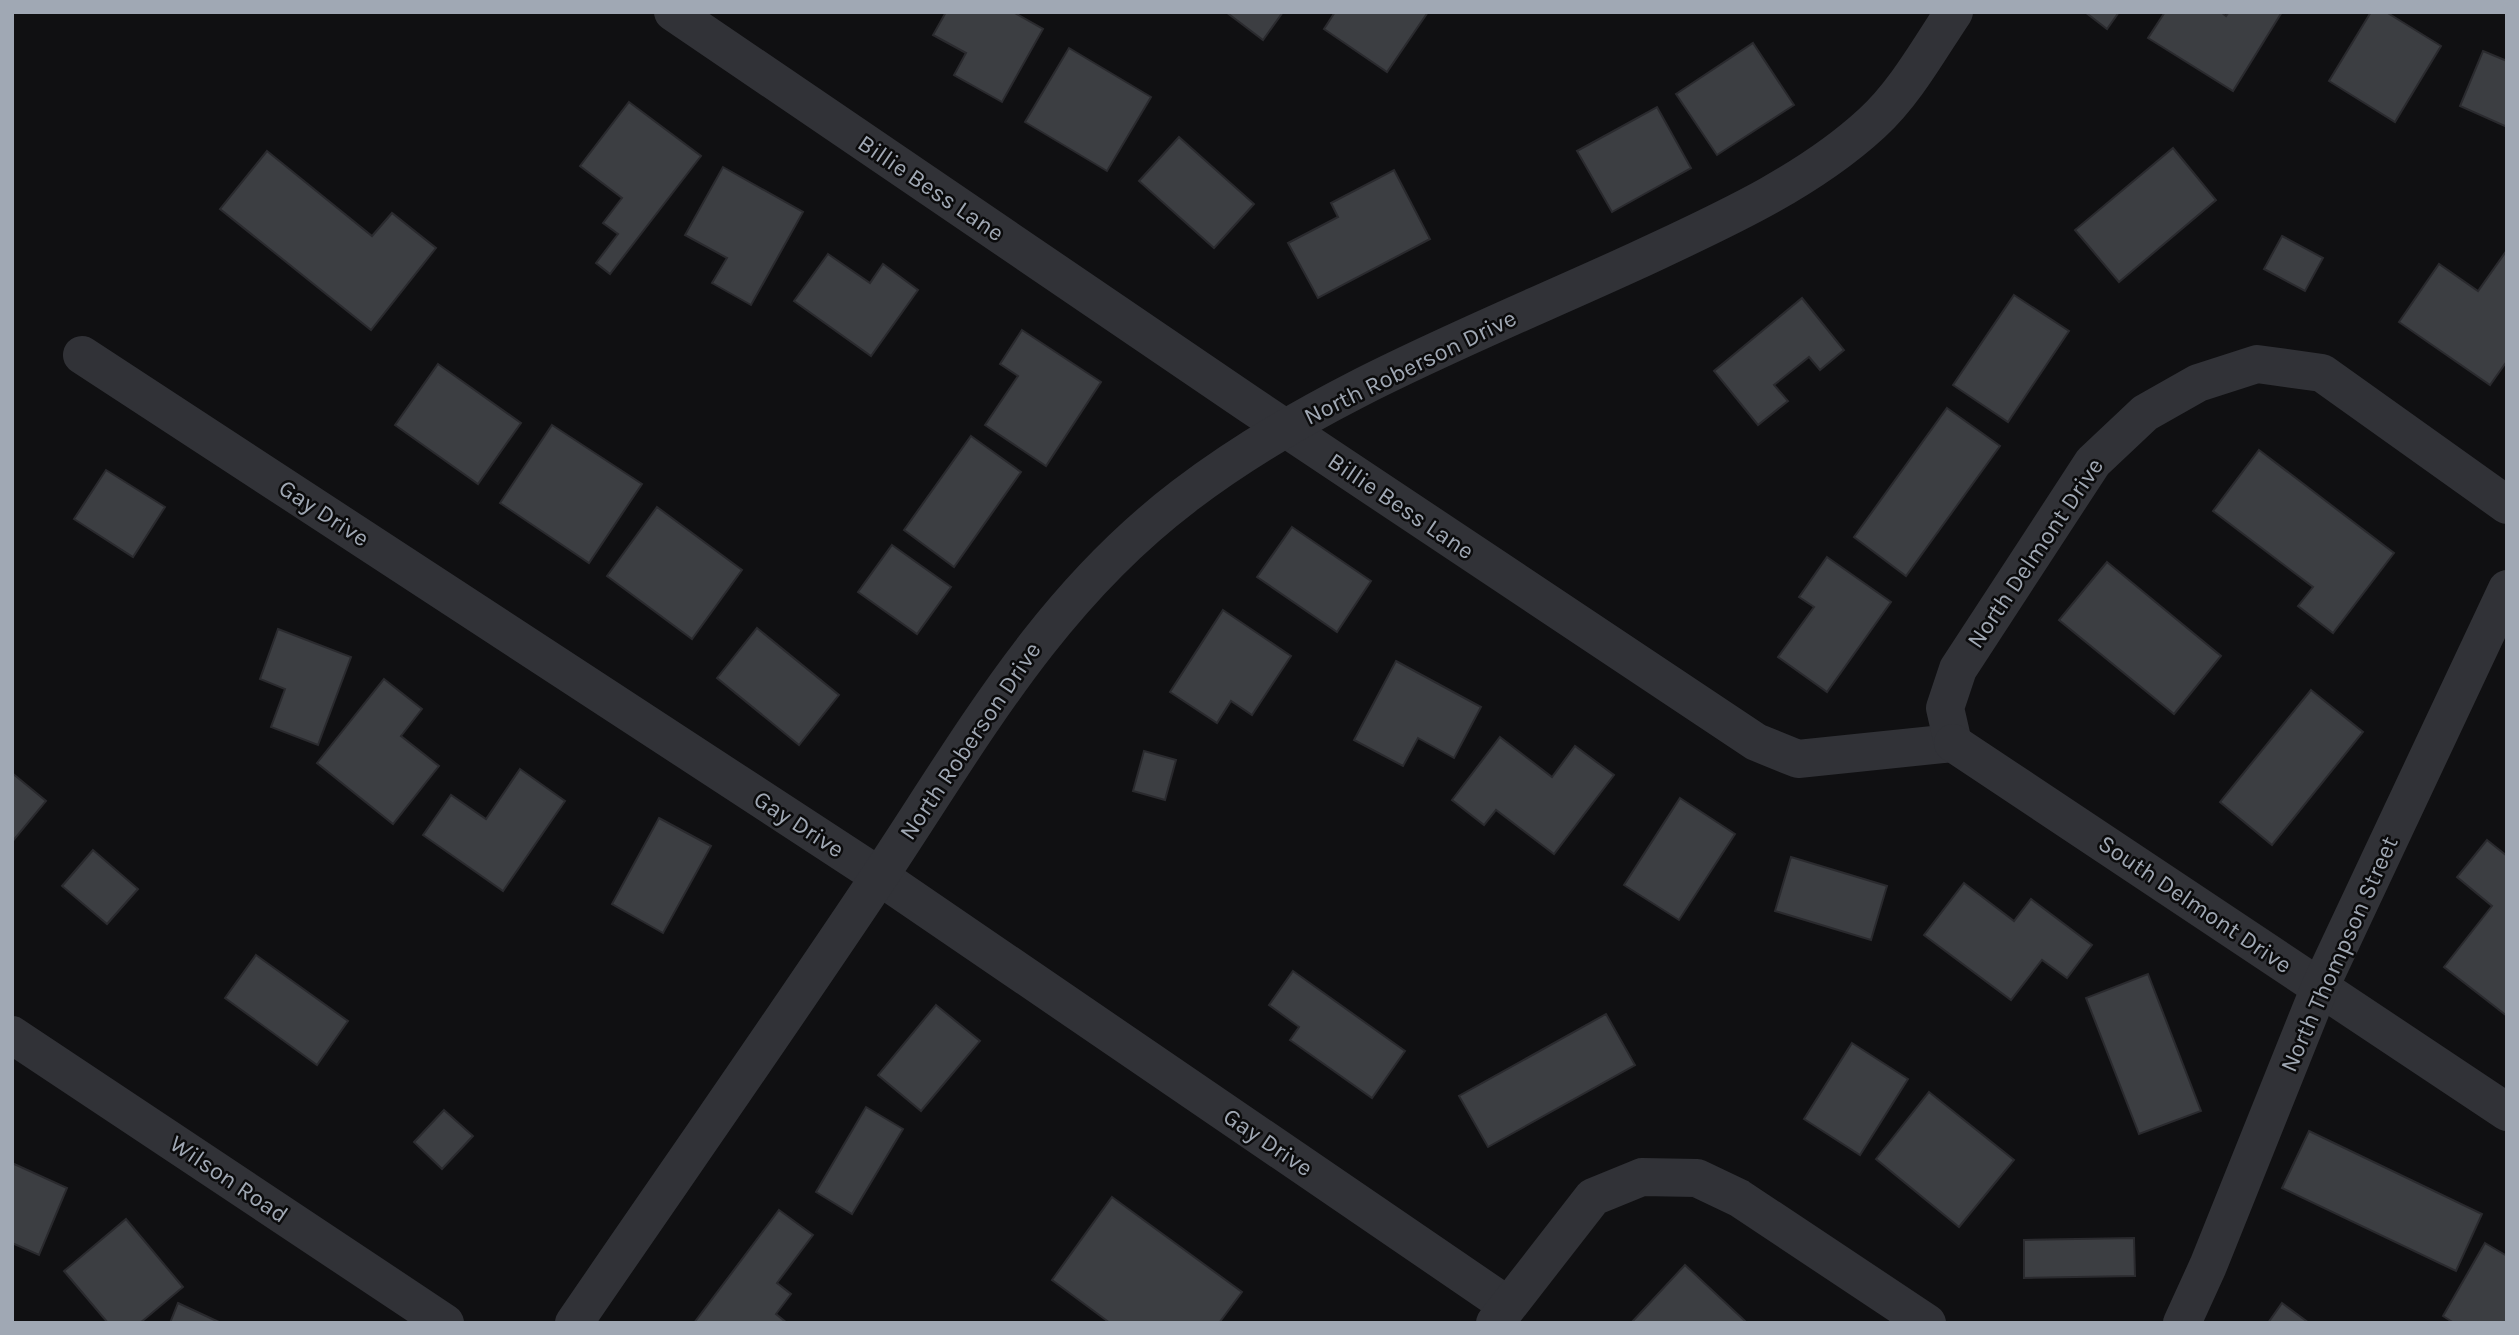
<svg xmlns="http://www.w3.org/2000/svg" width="2519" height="1335" font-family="Karla,sans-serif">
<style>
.building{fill:#3c3e42;stroke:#2a2a2e;stroke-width:2}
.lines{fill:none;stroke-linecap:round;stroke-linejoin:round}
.minor{stroke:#313237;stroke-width:38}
.labels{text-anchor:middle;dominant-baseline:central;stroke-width:5;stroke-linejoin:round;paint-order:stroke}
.street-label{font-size:24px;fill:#a0a8b4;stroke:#0b0b0c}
</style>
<rect width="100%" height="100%" fill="#101012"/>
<g class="building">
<polygon points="946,12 1013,12 1043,29 1002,102 954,75 966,53 933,35"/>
<polygon points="1226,12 1283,12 1263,40"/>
<polygon points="1335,12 1428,12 1387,72 1324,29"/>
<polygon points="2085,12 2119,12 2107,29"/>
<polygon points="2165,12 2221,12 2226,16 2229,12 2282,12 2233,91 2148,38"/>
<polygon points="2371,12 2386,12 2441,46 2395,122 2329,81"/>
<polygon points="1753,43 1794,105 1717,155 1676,94"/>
<polygon points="1069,48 1151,97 1107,171 1025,122"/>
<polygon points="2483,51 2507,61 2507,127 2460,106"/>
<polygon points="629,102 701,156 610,274 596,263 618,234 603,223 622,198 580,166"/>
<polygon points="1657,107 1691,168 1612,212 1577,151"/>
<polygon points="1179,137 1254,204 1214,248 1139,181"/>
<polygon points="2173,148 2216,200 2119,282 2075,230"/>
<polygon points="267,151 372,236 392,213 436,248 371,330 220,209"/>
<polygon points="723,167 803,212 751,305 712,283 727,258 685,235"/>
<polygon points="1394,170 1430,239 1318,298 1288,243 1338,217 1331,203"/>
<polygon points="2282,236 2323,258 2305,291 2264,269"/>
<polygon points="2507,250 2507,361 2490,385 2399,322 2439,264 2478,291"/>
<polygon points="828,254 870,283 883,264 918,290 871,356 794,301"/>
<polygon points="2014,295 2069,331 2008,422 1953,385"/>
<polygon points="1802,298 1844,350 1820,370 1809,357 1774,385 1788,401 1758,425 1714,371"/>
<polygon points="1022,330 1101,382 1046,466 985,425 1018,376 1000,364"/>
<polygon points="438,364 521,423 478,484 395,425"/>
<polygon points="1947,408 2000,446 1906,576 1854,537"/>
<polygon points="552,425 642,484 589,563 500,503"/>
<polygon points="971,436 1021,472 954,567 904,530"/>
<polygon points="2259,450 2394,553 2333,633 2298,606 2313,587 2213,511"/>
<polygon points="106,470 165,507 133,557 74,519"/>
<polygon points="657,507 742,570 692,639 607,576"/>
<polygon points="1292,527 1371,581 1337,632 1257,577"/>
<polygon points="892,545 951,587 917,634 858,592"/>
<polygon points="1827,557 1891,602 1827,692 1778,657 1814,607 1799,597"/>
<polygon points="2107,562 2221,656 2174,714 2059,620"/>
<polygon points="1223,610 1291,656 1252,715 1231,701 1217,723 1170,692"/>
<polygon points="757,628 839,695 799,745 717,678"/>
<polygon points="278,629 351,657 318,745 271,727 285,689 260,679"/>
<polygon points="1396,661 1481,707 1454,758 1418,738 1403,766 1354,740"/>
<polygon points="384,679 422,709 401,736 439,766 393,824 317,763"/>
<polygon points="2311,690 2363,732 2272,845 2220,802"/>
<polygon points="1500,737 1552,777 1575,746 1614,775 1554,854 1496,810 1484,825 1452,800"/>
<polygon points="1144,751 1176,760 1165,800 1133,791"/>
<polygon points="520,769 565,801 503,891 423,835 451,795 486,819"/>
<polygon points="12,773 46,801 12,842"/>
<polygon points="1680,798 1735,834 1679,920 1624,885"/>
<polygon points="659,818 711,846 663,933 612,904"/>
<polygon points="2487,840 2507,856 2507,1016 2444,967 2492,906 2457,877"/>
<polygon points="93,850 138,889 107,924 62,886"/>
<polygon points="1791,857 1887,886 1871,940 1775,911"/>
<polygon points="1964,883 2014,921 2031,899 2092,945 2067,978 2042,960 2011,1000 1924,935"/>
<polygon points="256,955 348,1021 317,1065 225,998"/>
<polygon points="1293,971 1405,1051 1372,1098 1290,1040 1299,1027 1269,1005"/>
<polygon points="2148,974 2201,1111 2139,1134 2086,998"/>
<polygon points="936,1005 980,1041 921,1111 878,1075"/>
<polygon points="1606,1014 1635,1065 1488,1147 1459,1096"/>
<polygon points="1852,1043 1908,1079 1860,1155 1804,1119"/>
<polygon points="1929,1092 2014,1160 1959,1227 1876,1159"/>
<polygon points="866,1107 903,1129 852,1214 816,1192"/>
<polygon points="444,1110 473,1136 442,1169 414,1142"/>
<polygon points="2309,1131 2482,1214 2456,1271 2282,1188"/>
<polygon points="12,1163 67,1188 39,1255 12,1243"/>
<polygon points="1112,1197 1242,1292 1219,1323 1110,1323 1052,1280"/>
<polygon points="779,1210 813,1235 777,1283 791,1294 776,1314 787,1323 694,1323"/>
<polygon points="126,1219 183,1287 140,1323 108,1323 64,1271"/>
<polygon points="2134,1238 2135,1276 2024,1278 2024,1240"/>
<polygon points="2485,1243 2507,1256 2507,1323 2454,1323 2443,1316"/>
<polygon points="1685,1265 1745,1321 1743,1323 1631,1323"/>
<polygon points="178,1303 221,1323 170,1323"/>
<polygon points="2282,1303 2309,1323 2268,1323"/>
</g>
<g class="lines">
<g class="minor">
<polyline points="673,12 1249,404 1756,742 1798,759 1953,743"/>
<polyline points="82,355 879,876 1507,1305"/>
<polyline points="1953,743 1945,708 1958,669 2093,462 2145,413 2198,383 2257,364 2322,373 2507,505"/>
<polyline points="1953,743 2507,1112"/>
<polyline points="12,1035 445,1323"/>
<path d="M574,1323C676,1174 779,1027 879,877C972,737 1047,600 1184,496C1317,394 1484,331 1636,261C1717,223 1806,184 1872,123C1905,93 1929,49 1954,12"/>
<polyline points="1495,1323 1593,1197 1642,1177 1697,1178 1739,1198 1927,1323"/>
<polyline points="2182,1323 2208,1266 2320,987 2507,589"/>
</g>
</g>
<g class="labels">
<g class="street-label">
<text transform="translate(931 188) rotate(34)">Billie Bess Lane</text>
<text transform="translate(1410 367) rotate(-26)">North Roberson Drive</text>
<text transform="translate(1401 506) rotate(34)">Billie Bess Lane</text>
<text transform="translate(324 513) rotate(33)">Gay Drive</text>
<text transform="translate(2035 553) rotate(-56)">North Delmont Drive</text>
<text transform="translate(970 741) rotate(-56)">North Roberson Drive</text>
<text transform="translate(799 824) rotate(33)">Gay Drive</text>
<text transform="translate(2195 904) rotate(34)">South Delmont Drive</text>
<text transform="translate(2339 954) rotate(-66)">North Thompson Street</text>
<text transform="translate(1268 1142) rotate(34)">Gay Drive</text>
<text transform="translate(229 1179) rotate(34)">Wilson Road</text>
</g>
</g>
<rect width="2519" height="1335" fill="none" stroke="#a0a8b4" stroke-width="28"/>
</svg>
